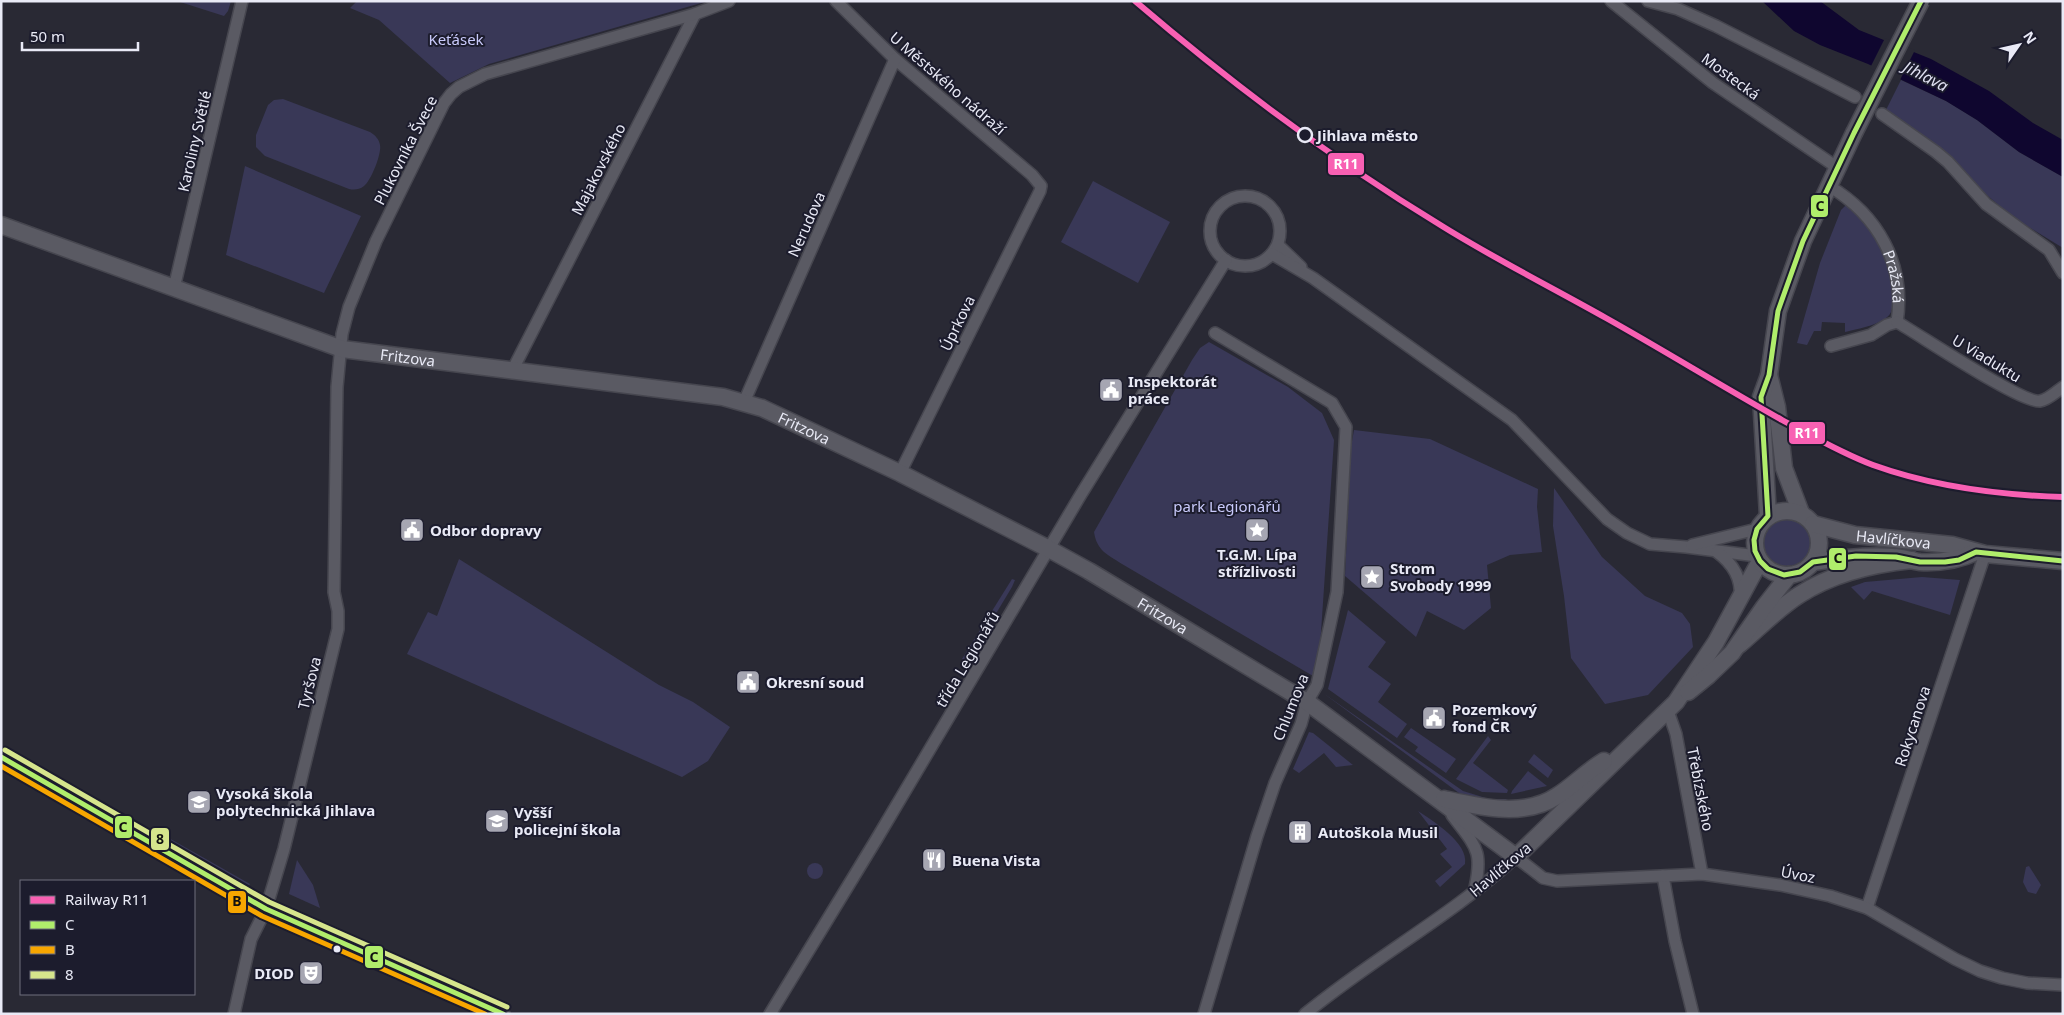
<svg xmlns="http://www.w3.org/2000/svg" width="2064" height="1015" font-family="'Noto Sans',sans-serif">
<style>
.green{fill:#393857}
.water{fill:#0f062f}
.pier{fill:#292934}
.lines{fill:none;stroke-linecap:round;stroke-linejoin:round}
.street-casing{stroke:#46464f;stroke-width:14}
.secondary-casing{stroke:#46464f;stroke-width:19}
.street{stroke:#5a5a63;stroke-width:11}
.secondary{stroke:#5a5a63;stroke-width:16}
.secondary-bridge-casing{stroke:#46464f;stroke-width:19;stroke-linecap:butt}
.secondary-bridge{stroke:#5a5a63;stroke-width:16}
.bus-1-casing{stroke:#1c1c2d;stroke-width:9}
.bus-2-casing{stroke:#1c1c2d;stroke-width:9}
.bus-3-casing{stroke:#1c1c2d;stroke-width:9}
.bus-1{stroke:#b0ed6b;stroke-width:5}
.bus-2{stroke:#f7a600;stroke-width:5}
.bus-3{stroke:#d6e58c;stroke-width:5}
.rail-1-casing{stroke:#1c1c2d;stroke-width:10}
.rail-1{stroke:#f860b3;stroke-width:6}
.stop-dot{fill:#1c1c2d;stroke:#e9eaf6;stroke-width:2.5}
.bus-dot{fill:#e9eaf6;stroke:#1c1c2d;stroke-width:2}
.labels{text-anchor:middle;dominant-baseline:central;stroke-width:4;stroke-linejoin:round;paint-order:stroke}
.park-label{font-size:15px;fill:#c9cafb;stroke:#1c1c2d}
.street-label{font-size:15px;fill:#e9eaf6;stroke:#1c1c2d}
.stop-label{font-size:15px;font-weight:bold;fill:#e9eaf6;stroke:#1c1c2d;text-anchor:start}
.poi-label{font-size:15px;font-weight:bold;fill:#e9eaf6;stroke:#1c1c2d;text-anchor:start}
.water-label{font-size:16px;font-style:italic;fill:#e0e1f2;stroke:#1c1c2d}
.line-badge{stroke:#1c1c2d;stroke-width:2}
.badge-label{font-size:14px;text-anchor:middle;font-weight:bold;fill:#fff}
.pale-badge-label{font-size:14px;text-anchor:middle;font-weight:bold;fill:#111}
</style>
<rect width="100%" height="100%" fill="#292934"/>
<g class="green">
<polygon points="177,1 231,1 228,11 224,16"/>
<polygon points="357,1 708,1 489,64 450,83 379,20 350,8"/>
<polygon points="1901,80 1946,101 1977,120 2019,152 2063,177 2063,248 2014,218 1886,110"/>
<path d="M283,99L370,132C375,135 379,139 380,145C382,153 371,181 364,186C359,190 354,190 349,189L265,156L256,147V135L268,105L274,100Z"/>
<polygon points="245,166 361,216 324,293 226,255"/>
<polygon points="1093,181 1170,222 1138,283 1061,242"/>
<path d="M1846,205C1873,224 1891,259 1892,292C1892,298 1893,307 1891,312C1886,324 1857,329 1845,332V323L1822,322L1821,331H1814L1807,345L1797,343L1820,263L1841,210Z"/>
<path d="M1209,342L1288,387L1322,413L1334,440L1320,647L1313,676L1122,564C1107,554 1097,551 1094,532L1192,360L1200,348Z"/>
<polygon points="1354,430 1430,439 1538,489 1537,507 1542,552 1510,555 1487,565 1491,608 1464,630 1427,611 1416,637 1345,576 1351,447"/>
<polygon points="1554,488 1602,557 1645,596 1682,613 1690,624 1693,647 1648,695 1605,704 1571,658 1564,596 1553,526"/>
<circle cx="1787" cy="543" r="23"/>
<polygon points="459,559 659,685 693,702 730,727 708,761 682,777 407,654 428,612 437,616"/>
<polygon points="1922,577 1960,580 1950,615 1872,591 1864,600 1851,587 1865,582"/>
<polygon points="1012,579 1015,580 1012,587 968,660 965,661 962,659"/>
<polygon points="1348,610 1386,642 1368,667 1391,684 1378,702 1407,724 1397,738 1328,689"/>
<polygon points="1323,693 1463,791 1489,799 1506,799 1509,803 1467,797 1459,793"/>
<polygon points="1411,728 1456,759 1446,773 1415,751 1418,747 1404,737"/>
<polygon points="1309,732 1313,733 1353,765 1336,767 1324,753 1299,773 1293,769"/>
<polygon points="1488,736 1491,740 1473,763 1508,790 1507,793 1482,792 1456,779"/>
<polygon points="1534,754 1553,770 1548,778 1528,762"/>
<polygon points="1528,771 1547,786 1511,794 1512,791"/>
<path d="M1418,811C1433,821 1469,843 1465,864L1440,887L1435,881L1452,867L1440,854L1447,849Z"/>
<polygon points="160,833 250,884 248,888 165,841 159,835"/>
<polygon points="297,860 313,885 320,908 289,894"/>
<circle cx="815" cy="871" r="8"/>
<polygon points="2029,866 2041,885 2036,894 2028,892 2023,882 2026,867"/>
</g>
<polygon class="water" points="1762,1 1820,1 1859,30 1931,59 1989,91 2033,123 2063,140 2063,177 2019,152 1977,120 1946,101 1868,64 1820,45 1794,31"/>
<polygon class="pier" points="1885,38 1915,50 1899,82 1870,68"/>
<g class="lines">
<defs>
<g id="street">
<polyline points="836,1 895,59 1032,175 1041,186 1040,191 900,473"/>
<polyline points="1611,1 1713,83 1838,168"/>
<polyline points="1648,1 1678,9 1716,26 1855,97"/>
<polyline points="1882,114 1936,152 1948,162 1986,204 2049,250 2063,273"/>
<path id="s1" d="M1829,186C1878,215 1906,265 1897,322L1887,325L1871,335L1831,346"/>
<circle cx="1245" cy="231" r="35"/>
<polyline points="1278,245 1301,267"/>
<polyline points="1272,254 1313,278 1512,420 1607,519 1627,533 1650,544 1686,547 1757,556"/>
<polyline points="174,288 242,1"/>
<path d="M1897,322C1920,335 2022,404 2040,401C2048,400 2057,391 2063,387"/>
<polyline points="512,371 695,14"/>
<polyline points="744,402 895,59"/>
<polyline points="1692,545 1757,529"/>
<path d="M1717,552C1732,563 1742,577 1740,597"/>
<polyline points="1668,711 1676,734 1702,874"/>
<polyline points="1,757 266,909 504,1014"/>
<path d="M1452,815C1476,847 1484,850 1474,892"/>
<polyline points="1663,876 1675,941 1693,1014"/>
<polyline points="1867,908 1985,554"/>
<polyline points="234,1014 251,939 266,909 284,849 338,629 338,611 334,592 337,387 342,334 349,307 376,241 444,103 451,94 459,87 485,74 695,14 729,1"/>
<polyline points="770,1014 876,840 1080,496 1226,260"/>
<polyline points="1204,1014 1257,836 1275,783 1301,724 1307,702 1317,685 1337,592 1346,427 1332,403 1215,333"/>
<path d="M1305,1014C1373,958 1451,916 1516,857L1543,878L1557,881L1702,874L1780,885L1830,896L1867,908L1955,959L1980,971L2002,978L2027,983L2063,985"/>
</g>
<g id="secondary">
<path id="s2" d="M1,225L342,349L723,397L762,408L900,473L1049,549L1089,571L1307,702L1516,857L1676,702L1716,642L1760,561"/>
<polyline points="1769,375 1777,407 1784,468 1801,513"/>
<circle cx="1787" cy="543" r="32"/>
<polyline points="1768,516 1761,397 1769,375 1778,311 1803,241 1854,133"/>
<path id="s3" d="M1813,524L1855,535L1952,545L1985,554L2063,561"/>
<path d="M1813,562C1840,558 1866,555 1893,557C1902,557 1911,561 1920,562C1940,563 1957,561 1976,552"/>
<path d="M1739,645C1758,629 1777,609 1799,595C1833,573 1872,564 1912,560"/>
<polyline points="1688,692 1709,675 1732,653 1764,607 1789,575"/>
<path d="M1444,799C1480,807 1524,818 1557,796C1574,785 1587,771 1604,761"/>
</g>
</defs>
<use href="#street" class="street-casing"/>
<use href="#secondary" class="secondary-casing"/>
<use href="#street" class="street"/>
<use href="#secondary" class="secondary"/>
<defs>
<polyline id="secondary-bridge" points="1854,133 1921,1"/>
</defs>
<use href="#secondary-bridge" class="secondary-bridge-casing"/>
<use href="#secondary-bridge" class="secondary-bridge"/>
<defs>
<g id="bus-1">
<polyline points="1921,1 1854,133 1803,241 1778,311 1769,375 1761,397 1768,516 1757,529 1754,540 1755,551 1760,561 1768,569 1784,575 1800,572 1813,562 1856,556 1896,557 1920,562 1945,562 1959,560 1976,552 2063,561"/>
<polyline points="1,757 266,909 503,1014"/>
</g>
<polyline id="bus-2" points="1,766 262,916 485,1014"/>
<polyline id="bus-3" points="5,750 269,902 507,1007"/>
</defs>
<use href="#bus-1" class="bus-1-casing"/>
<use href="#bus-2" class="bus-2-casing"/>
<use href="#bus-3" class="bus-3-casing"/>
<use href="#bus-1" class="bus-1"/>
<use href="#bus-2" class="bus-2"/>
<use href="#bus-3" class="bus-3"/>
<defs>
<path id="rail-1" d="M1135,1C1232,84 1333,160 1442,226C1495,259 1551,287 1606,318C1665,351 1723,387 1782,420C1812,436 1841,453 1873,465C1934,487 1998,495 2063,497"/>
</defs>
<use href="#rail-1" class="rail-1-casing"/>
<use href="#rail-1" class="rail-1"/>
</g>
<defs>
<symbol id="civic-square" viewBox="-11 -11 22 22"><rect x="-9" y="-9" width="18" height="18" rx="4" fill="#a6a6b2" stroke="#1c1c2d"/><path d="M-.6-6.5H3V-4.5H.6V-3L4-1V1h2V6H-6V1h2V-1L-.6-3ZM-1.2 2.5V6h2.4V2.5Z" fill="#fff"/></symbol>
<symbol id="sight-square" viewBox="-11 -11 22 22"><rect x="-9" y="-9" width="18" height="18" rx="4" fill="#a6a6b2" stroke="#1c1c2d"/><path d="M0-6L1.8-2.2L6-1.7L2.9 1.2L3.7 5.4L0 3.3L-3.7 5.4L-2.9 1.2L-6-1.7L-1.8-2.2Z" fill="#fff"/></symbol>
<symbol id="university-square" viewBox="-11 -11 22 22"><rect x="-9" y="-9" width="18" height="18" rx="4" fill="#a6a6b2" stroke="#1c1c2d"/><path d="M0-5L7-2L0 1L-7-2ZM-4 1L0 2.5L4 1V4Q0 6-4 4Z" fill="#fff"/></symbol>
<symbol id="building-square" viewBox="-11 -11 22 22"><rect x="-9" y="-9" width="18" height="18" rx="4" fill="#a6a6b2" stroke="#1c1c2d"/><path d="M-4-6H4V6H1V3H-1V6H-4ZM-2.5-4.3h1.7v1.8h-1.7ZM.8-4.3h1.7v1.8H.8ZM-2.5-1h1.7V.8h-1.7ZM.8-1h1.7V.8H.8Z" fill="#fff"/></symbol>
<symbol id="restaurant-square" viewBox="-11 -11 22 22"><rect x="-9" y="-9" width="18" height="18" rx="4" fill="#a6a6b2" stroke="#1c1c2d"/><path d="M-5-6h1v4h1v-4h1v4h1v-4h1v5L-1.5 .5V6h-2V.5L-5-1ZM5-6V6H3V1.5H1.5Q1.5-4 5-6Z" fill="#fff"/></symbol>
<symbol id="theatre-square" viewBox="-11 -11 22 22"><rect x="-9" y="-9" width="18" height="18" rx="4" fill="#a6a6b2" stroke="#1c1c2d"/><path d="M-5-5.5Q0-4 5-5.5V0Q5 5 0 6Q-5 5-5 0ZM-3.3-2.5H-1v1.5H-3.3ZM1-2.5H3.3v1.5H1ZM-2.8 1Q0 5.5 2.8 1Z" fill="#fff"/></symbol>
</defs>
<g fill-rule="evenodd">
<use href="#civic-square" x="1097" y="376" width="28" height="28"/>
<use href="#civic-square" x="398" y="516" width="28" height="28"/>
<use href="#sight-square" x="1243" y="516" width="28" height="28"/>
<use href="#sight-square" x="1358" y="563" width="28" height="28"/>
<use href="#civic-square" x="734" y="668" width="28" height="28"/>
<use href="#civic-square" x="1420" y="704" width="28" height="28"/>
<use href="#university-square" x="185" y="788" width="28" height="28"/>
<use href="#university-square" x="483" y="807" width="28" height="28"/>
<use href="#building-square" x="1286" y="818" width="28" height="28"/>
<use href="#restaurant-square" x="920" y="846" width="28" height="28"/>
<use href="#theatre-square" x="297" y="959" width="28" height="28"/>
</g>
<circle class="stop-dot" cx="1305" cy="135" r="7"/>
<circle class="bus-dot" cx="337" cy="949" r="4.5"/>
<g class="labels">
<g class="park-label">
<text x="456" y="39">Keťásek</text>
<text x="1227" y="506">park Legionářů</text>
</g>
<g class="street-label">
<text transform="translate(1731 76) rotate(36)">Mostecká</text>
<text transform="translate(948 83) rotate(41)">U Městského nádraží</text>
<text transform="translate(194 141) rotate(-77)">Karoliny Světlé</text>
<text transform="translate(405 150) rotate(-63)">Plukovníka Švece</text>
<text transform="translate(598 169) rotate(-63)">Majakovského</text>
<text transform="translate(806 224) rotate(-66)">Nerudova</text>
<text stroke="none"><textPath href="#s1" startOffset="116">Pražská</textPath></text>
<text transform="translate(957 323) rotate(-64)">Úprkova</text>
<text stroke="none"><textPath href="#s2" startOffset="429">Fritzova</textPath></text>
<text transform="translate(1987 358) rotate(31)">U Viaduktu</text>
<text stroke="none"><textPath href="#s2" startOffset="834">Fritzova</textPath></text>
<text stroke="none"><textPath href="#s3" startOffset="82">Havlíčkova</textPath></text>
<text stroke="none"><textPath href="#s2" startOffset="1239">Fritzova</textPath></text>
<text transform="translate(967 659) rotate(-59)">třída Legionářů</text>
<text transform="translate(309 683) rotate(-76)">Tyršova</text>
<text transform="translate(1290 707) rotate(-68)">Chlumova</text>
<text transform="translate(1912 726) rotate(-72)">Rokycanova</text>
<text transform="translate(1701 789) rotate(79)">Třebízského</text>
<text transform="translate(1500 869) rotate(-40)">Havlíčkova</text>
<text transform="translate(1798 874) rotate(11)">Úvoz</text>
</g>
<g class="stop-label">
<text x="1317" y="135">Jihlava město</text>
</g>
<g class="poi-label">
<text x="1128" y="381">Inspektorát<tspan x="1128" dy="17">práce</tspan></text>
<text x="430" y="530">Odbor dopravy</text>
<text x="1257" y="554" text-anchor="middle">T.G.M. Lípa<tspan x="1257" dy="17">střízlivosti</tspan></text>
<text x="1390" y="568">Strom<tspan x="1390" dy="17">Svobody 1999</tspan></text>
<text x="766" y="682">Okresní soud</text>
<text x="1452" y="709">Pozemkový<tspan x="1452" dy="17">fond ČR</tspan></text>
<text x="216" y="793">Vysoká škola<tspan x="216" dy="17">polytechnická Jihlava</tspan></text>
<text x="514" y="812">Vyšší<tspan x="514" dy="17">policejní škola</tspan></text>
<text x="1318" y="832">Autoškola Musil</text>
<text x="952" y="860">Buena Vista</text>
<text x="294" y="973" text-anchor="end">DIOD</text>
</g>
<g class="water-label">
<text transform="translate(1926 76) rotate(27)">Jihlava</text>
</g>
</g>
<g class="line-badge">
<rect x="1327" y="152" width="38" height="24" rx="5" fill="#f860b3"/>
<rect x="1810" y="194" width="19" height="24" rx="5" fill="#b0ed6b"/>
<rect x="1788" y="421" width="38" height="24" rx="5" fill="#f860b3"/>
<rect x="1828" y="547" width="19" height="24" rx="5" fill="#b0ed6b"/>
<rect x="114" y="815" width="19" height="24" rx="5" fill="#b0ed6b"/>
<rect x="150" y="827" width="20" height="24" rx="5" fill="#d6e58c"/>
<rect x="227" y="890" width="20" height="24" rx="5" fill="#f7a600"/>
<rect x="364" y="945" width="20" height="24" rx="5" fill="#b0ed6b"/>
</g>
<g class="badge-label">
<text x="1346" y="169">R11</text>
<text x="1807" y="438">R11</text>
</g>
<g class="pale-badge-label">
<text x="1820" y="211">C</text>
<text x="1838" y="563">C</text>
<text x="123" y="832">C</text>
<text x="160" y="844">8</text>
<text x="237" y="906">B</text>
<text x="374" y="962">C</text>
</g>
<rect width="2064" height="1015" fill="none" stroke="#e9eaf6" stroke-width="5"/>
<rect x="20" y="880" width="175" height="115" fill="#1c1c2d" stroke="#6e6e7d"/>
<rect x="30" y="896" width="25" height="8" fill="#f860b3" stroke="#6e6e7d"/>
<text x="65" y="905" font-size="15" fill="#e9eaf6">Railway R11</text>
<rect x="30" y="921" width="25" height="8" fill="#b0ed6b" stroke="#6e6e7d"/>
<text x="65" y="930" font-size="15" fill="#e9eaf6">C</text>
<rect x="30" y="946" width="25" height="8" fill="#f7a600" stroke="#6e6e7d"/>
<text x="65" y="955" font-size="15" fill="#e9eaf6">B</text>
<rect x="30" y="971" width="25" height="8" fill="#d6e58c" stroke="#6e6e7d"/>
<text x="65" y="980" font-size="15" fill="#e9eaf6">8</text>
<g transform="translate(2019 45) rotate(56)" stroke="#1c1c2d" stroke-width="4" paint-order="stroke">
<path d="M0-4L9 19L0 12L-9 19Z" fill="#e9eaf6"/>
<text y="-8" font-size="14" font-weight="bold" text-anchor="middle" fill="#e9eaf6">N</text>
</g>
<path d="M22 42v8h116v-8" fill="none" stroke="#e9eaf6" stroke-width="2.5"/>
<text x="30" y="42" font-size="15" fill="#e9eaf6" stroke="#1c1c2d" stroke-width="4" paint-order="stroke">50 m</text>
</svg>
